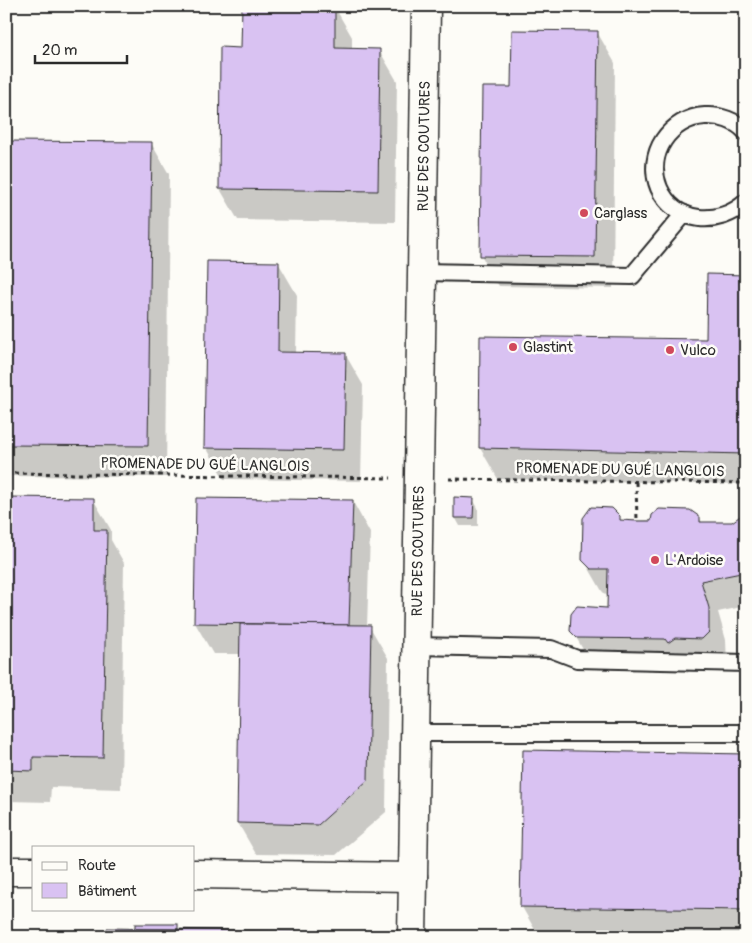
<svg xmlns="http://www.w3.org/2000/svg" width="752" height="943" font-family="Pangolin,sans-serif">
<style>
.shadow{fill:#0003}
.building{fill:#d9c2f2;stroke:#2b2b2b}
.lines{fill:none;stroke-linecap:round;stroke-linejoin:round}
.service-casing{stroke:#2b2b2b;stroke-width:20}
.minor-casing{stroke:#2b2b2b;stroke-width:31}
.path{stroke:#2b2b2b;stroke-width:3;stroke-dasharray:4 4;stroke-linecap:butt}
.service{stroke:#fdfcf7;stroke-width:16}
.minor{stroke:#fdfcf7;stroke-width:28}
.poi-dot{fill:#d1495b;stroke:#fdfcf7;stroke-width:2}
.labels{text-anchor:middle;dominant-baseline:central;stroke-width:5;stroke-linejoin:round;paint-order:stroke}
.street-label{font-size:15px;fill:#2b2b2b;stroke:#fdfcf7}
.poi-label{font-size:15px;fill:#2b2b2b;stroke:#fdfcf7;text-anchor:start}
</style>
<rect width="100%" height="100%" fill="#fdfcf7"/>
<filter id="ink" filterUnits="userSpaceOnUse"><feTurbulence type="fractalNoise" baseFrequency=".02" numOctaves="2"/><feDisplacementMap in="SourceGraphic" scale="10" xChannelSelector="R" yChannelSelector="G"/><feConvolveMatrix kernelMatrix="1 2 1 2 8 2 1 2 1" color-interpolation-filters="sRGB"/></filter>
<g filter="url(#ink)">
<g class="shadow">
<polygon points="334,6 352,37 352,50 379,50 397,81 395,222 238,220 220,189 242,49"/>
<polygon points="597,32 615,63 613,288 499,286 481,255 512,88"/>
<polygon points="6,142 151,143 169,174 166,477 6,476"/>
<polygon points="279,264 297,295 296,353 345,354 363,385 361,481 224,479 206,447"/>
<polygon points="746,276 746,484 498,479 480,448 481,337 707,341"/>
<polygon points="6,498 93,499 111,530 111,540 124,563 121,789 51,787 50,802 8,801 6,797"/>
<polygon points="473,499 478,508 478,526 460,526 455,517"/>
<polygon points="353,502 370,533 367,627 370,627 388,658 386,812 336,855 256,854 238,823 241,654 213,654 195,623"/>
<polygon points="746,513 746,606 718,612 726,640 727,664 693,669 687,673 684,670 596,668 590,662 572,630 608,609 609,598 602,591 584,560 619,517 621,521 700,518 702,523 732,524"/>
<polygon points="746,755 746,937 539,937 522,907"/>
</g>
<g class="building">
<polygon points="242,6 335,6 335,48 380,49 378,191 219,189 220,47 241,48"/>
<polygon points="512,30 598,31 595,257 480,256 482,87 511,87"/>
<polygon points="6,141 152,142 148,446 6,445"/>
<polygon points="207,261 279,262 278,352 346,353 344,450 204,448"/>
<polygon points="707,274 746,275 746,454 479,448 480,336 706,339"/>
<polygon points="6,497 94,498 94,530 107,530 103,758 33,757 33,771 6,770"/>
<polygon points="454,497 474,498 473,518 454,518"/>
<polygon points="196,498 353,500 349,625 194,623"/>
<polygon points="591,507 612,508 620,516 620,520 637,521 651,521 652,515 659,509 690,510 700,517 700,522 732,522 746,512 746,572 701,581 709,608 709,632 702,639 675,638 668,643 665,639 577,638 570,631 571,614 577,606 607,608 608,569 591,569 582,560 583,518"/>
<polygon points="240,624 371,625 368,780 318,825 237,823"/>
<polygon points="523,750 746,754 746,910 520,907"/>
<rect x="135" y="924" width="43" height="5"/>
<polygon points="107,928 330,932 329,937 107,937"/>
</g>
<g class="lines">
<defs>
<g id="service">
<path d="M746,132C737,121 719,115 705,116C670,118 645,154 659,188C675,224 719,227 746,202"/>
<polyline points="421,272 632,276 684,214"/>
<polyline points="417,646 551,649 577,659 746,663"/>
<polyline points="415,733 746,733"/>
</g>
<g id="minor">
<polyline points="6,871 34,871"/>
<path id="s1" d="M194,874L413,877L426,6"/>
<polyline points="412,937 413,877"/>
</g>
</defs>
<use href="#service" class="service-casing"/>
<use href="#minor" class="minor-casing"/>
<g class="path">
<polyline points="6,473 391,478"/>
<polyline points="449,479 746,483"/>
<polyline points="636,482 637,521"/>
</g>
<use href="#service" class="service"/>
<use href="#minor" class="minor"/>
</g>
</g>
<g class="poi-dot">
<circle cx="584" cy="213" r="5"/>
<circle cx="513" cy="347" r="5"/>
<circle cx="670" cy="350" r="5"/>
<circle cx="655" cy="560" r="5"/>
</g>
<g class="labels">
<g class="street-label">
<text stroke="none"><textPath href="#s1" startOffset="950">RUE DES COUTURES</textPath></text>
<text transform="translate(205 465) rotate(1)">PROMENADE DU GUÉ LANGLOIS</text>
<text transform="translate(620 470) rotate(1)">PROMENADE DU GUÉ LANGLOIS</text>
<text stroke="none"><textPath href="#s1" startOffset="545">RUE DES COUTURES</textPath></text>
</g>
<g class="poi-label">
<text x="594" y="213">Carglass</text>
<text x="523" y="347">Glastint</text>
<text x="680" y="350">Vulco</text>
<text x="665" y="560">L'Ardoise</text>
</g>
</g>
<rect width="752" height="943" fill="none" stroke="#fdfcf7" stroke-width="25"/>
<rect x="12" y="12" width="727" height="918" fill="none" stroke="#2b2b2b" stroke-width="2" filter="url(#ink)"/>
<rect x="32" y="846" width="162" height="65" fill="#fdfcf7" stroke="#a9a8a5"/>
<rect x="42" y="862" width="25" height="8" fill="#fdfcf7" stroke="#a9a8a5"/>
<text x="78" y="870" font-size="15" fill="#2b2b2b">Route</text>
<rect x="42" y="883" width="25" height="15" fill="#d9c2f2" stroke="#a9a8a5"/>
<text x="78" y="896" font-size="15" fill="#2b2b2b">Bâtiment</text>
<path d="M35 55v8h92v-8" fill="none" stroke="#2b2b2b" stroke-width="2.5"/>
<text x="42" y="55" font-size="15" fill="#2b2b2b" stroke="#fdfcf7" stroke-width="4" paint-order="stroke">20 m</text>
</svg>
